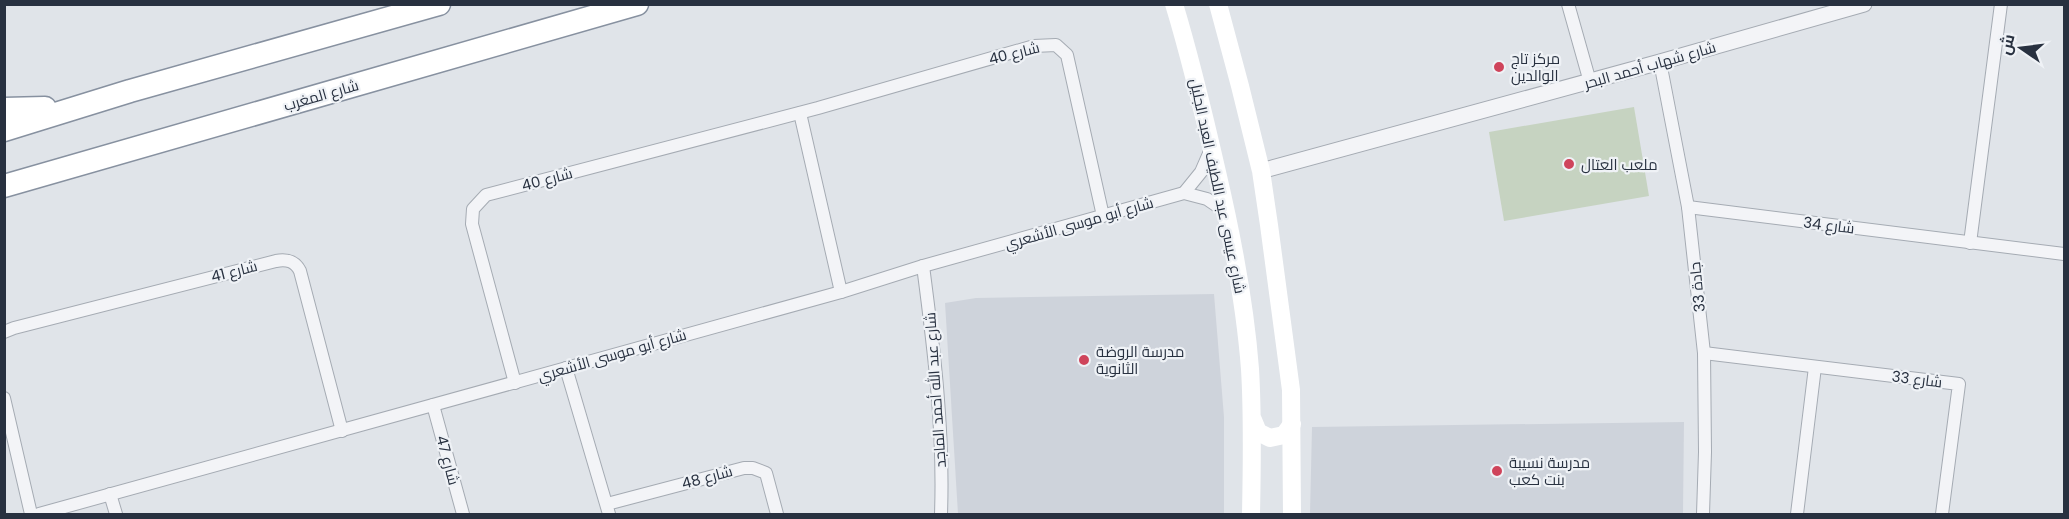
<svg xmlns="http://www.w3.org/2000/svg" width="2069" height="519" font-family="Poppins,Cairo,sans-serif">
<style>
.built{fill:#ced3db}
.green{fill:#c6d3c1}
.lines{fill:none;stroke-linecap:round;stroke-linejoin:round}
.minor-casing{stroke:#a5abb3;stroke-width:14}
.tertiary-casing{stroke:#a5abb3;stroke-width:17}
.motorway-casing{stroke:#8791a0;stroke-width:25}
.minor{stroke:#f3f4f7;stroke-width:12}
.tertiary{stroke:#f3f4f7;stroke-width:15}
.secondary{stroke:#fff;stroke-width:18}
.motorway{stroke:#fff;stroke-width:22}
.poi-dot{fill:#cf445b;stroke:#eff2f6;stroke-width:2}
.labels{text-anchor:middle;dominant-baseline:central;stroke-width:4.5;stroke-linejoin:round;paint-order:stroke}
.street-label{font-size:15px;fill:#283140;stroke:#eff2f6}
.poi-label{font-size:15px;fill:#283140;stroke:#eff2f6;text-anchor:start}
</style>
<rect width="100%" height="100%" fill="#e0e4e9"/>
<g class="built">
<polygon points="1214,294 1224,417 1224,514 958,514 945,303 976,298"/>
<polygon points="1684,422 1683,514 1310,514 1312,427"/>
</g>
<polygon class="green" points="1634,107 1649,196 1504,221 1489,132"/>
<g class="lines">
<defs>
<g id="minor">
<polyline points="1568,4 1590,82"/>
<polyline points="1660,62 1688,207 1704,353 1705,452 1703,514"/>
<polyline points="800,113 841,292"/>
<polyline points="1184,193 1201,172 1211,149"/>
<polyline points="1688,207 2064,254"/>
<polyline points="1970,243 2001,4"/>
<path d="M923,266C934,349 944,431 941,514"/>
<path d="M4,332L14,328L276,261C287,259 295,261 300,271L342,431"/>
<polyline points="1704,353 1959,384 1942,514"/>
<polyline points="566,368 609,514"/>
<polyline points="515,383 472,224 473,209 486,195 818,108 1034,46 1056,45 1067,55 1103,216"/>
<polyline points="4,398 31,514"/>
<polyline points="433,405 463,514"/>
<polyline points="110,494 116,514"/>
<polyline points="607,504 744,468 753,468 766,473 777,514"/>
<polyline points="39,514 841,292 923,266 1184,193 1207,199 1226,212"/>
<polyline points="1797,514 1815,367"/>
</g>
<polyline id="tertiary" points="1261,171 1660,62 1864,4"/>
<g id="motorway">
<polyline points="4,109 45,108"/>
<polyline points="4,130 130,91 439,4"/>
<polyline points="4,186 637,4"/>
</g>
</defs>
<use href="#minor" class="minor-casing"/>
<use href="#tertiary" class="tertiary-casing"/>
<use href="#motorway" class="motorway-casing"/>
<use href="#minor" class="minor"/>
<use href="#tertiary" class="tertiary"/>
<g class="secondary">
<path d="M1174,4C1191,60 1204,115 1217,172C1232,236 1245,303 1250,369C1253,418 1252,466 1251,514"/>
<polyline points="1218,4 1240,86 1261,171 1269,225 1291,390 1292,514"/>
<polyline points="1253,420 1258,432 1270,438 1284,435 1292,424"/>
</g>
<use href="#motorway" class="motorway"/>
</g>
<g class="poi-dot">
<circle cx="1499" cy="67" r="6"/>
<circle cx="1569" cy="164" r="6"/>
<circle cx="1084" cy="360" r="6"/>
<circle cx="1497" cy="471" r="6"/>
</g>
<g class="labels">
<g class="street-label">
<text transform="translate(1014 53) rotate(-14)">شارع 40</text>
<text transform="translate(1650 65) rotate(-16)">شارع شهاب أحمد البحر</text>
<text transform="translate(321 95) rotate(-16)">شارع المغرب</text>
<text transform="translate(547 179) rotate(-15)">شارع 40</text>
<text transform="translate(1218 186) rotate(78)">شارع عيسى عبد اللطيف العبد الجليل</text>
<text transform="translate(1079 223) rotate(-16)">شارع أبو موسى الأشعري</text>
<text transform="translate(1829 225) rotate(7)">شارع 34</text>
<text transform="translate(234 271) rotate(-14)">شارع 41</text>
<text transform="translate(1697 287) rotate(-96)">جادة 33</text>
<text transform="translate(612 355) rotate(-16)">شارع أبو موسى الأشعري</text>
<text transform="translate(1917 379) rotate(7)">شارع 33</text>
<text transform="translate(935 390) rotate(-94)">شارع عبد الله أحمد الماجد</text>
<text transform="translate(448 460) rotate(75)">شارع 47</text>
<text transform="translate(707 477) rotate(-15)">شارع 48</text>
</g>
<g class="poi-label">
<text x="1511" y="58">مركز تاج<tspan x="1511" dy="17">الوالدين</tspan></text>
<text x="1581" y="164">ملعب العتال</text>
<text x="1096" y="351">مدرسة الروضة<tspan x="1096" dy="17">الثانوية</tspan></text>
<text x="1509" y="462">مدرسة نسيبة<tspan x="1509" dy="17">بنت كعب</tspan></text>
</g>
</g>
<rect width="2069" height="519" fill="none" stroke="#283140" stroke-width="12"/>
<g transform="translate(2021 48) rotate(284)" stroke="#eff2f6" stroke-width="4.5" paint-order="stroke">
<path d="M0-4.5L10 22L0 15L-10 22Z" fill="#283140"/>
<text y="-9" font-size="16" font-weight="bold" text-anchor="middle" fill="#283140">ش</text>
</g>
</svg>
